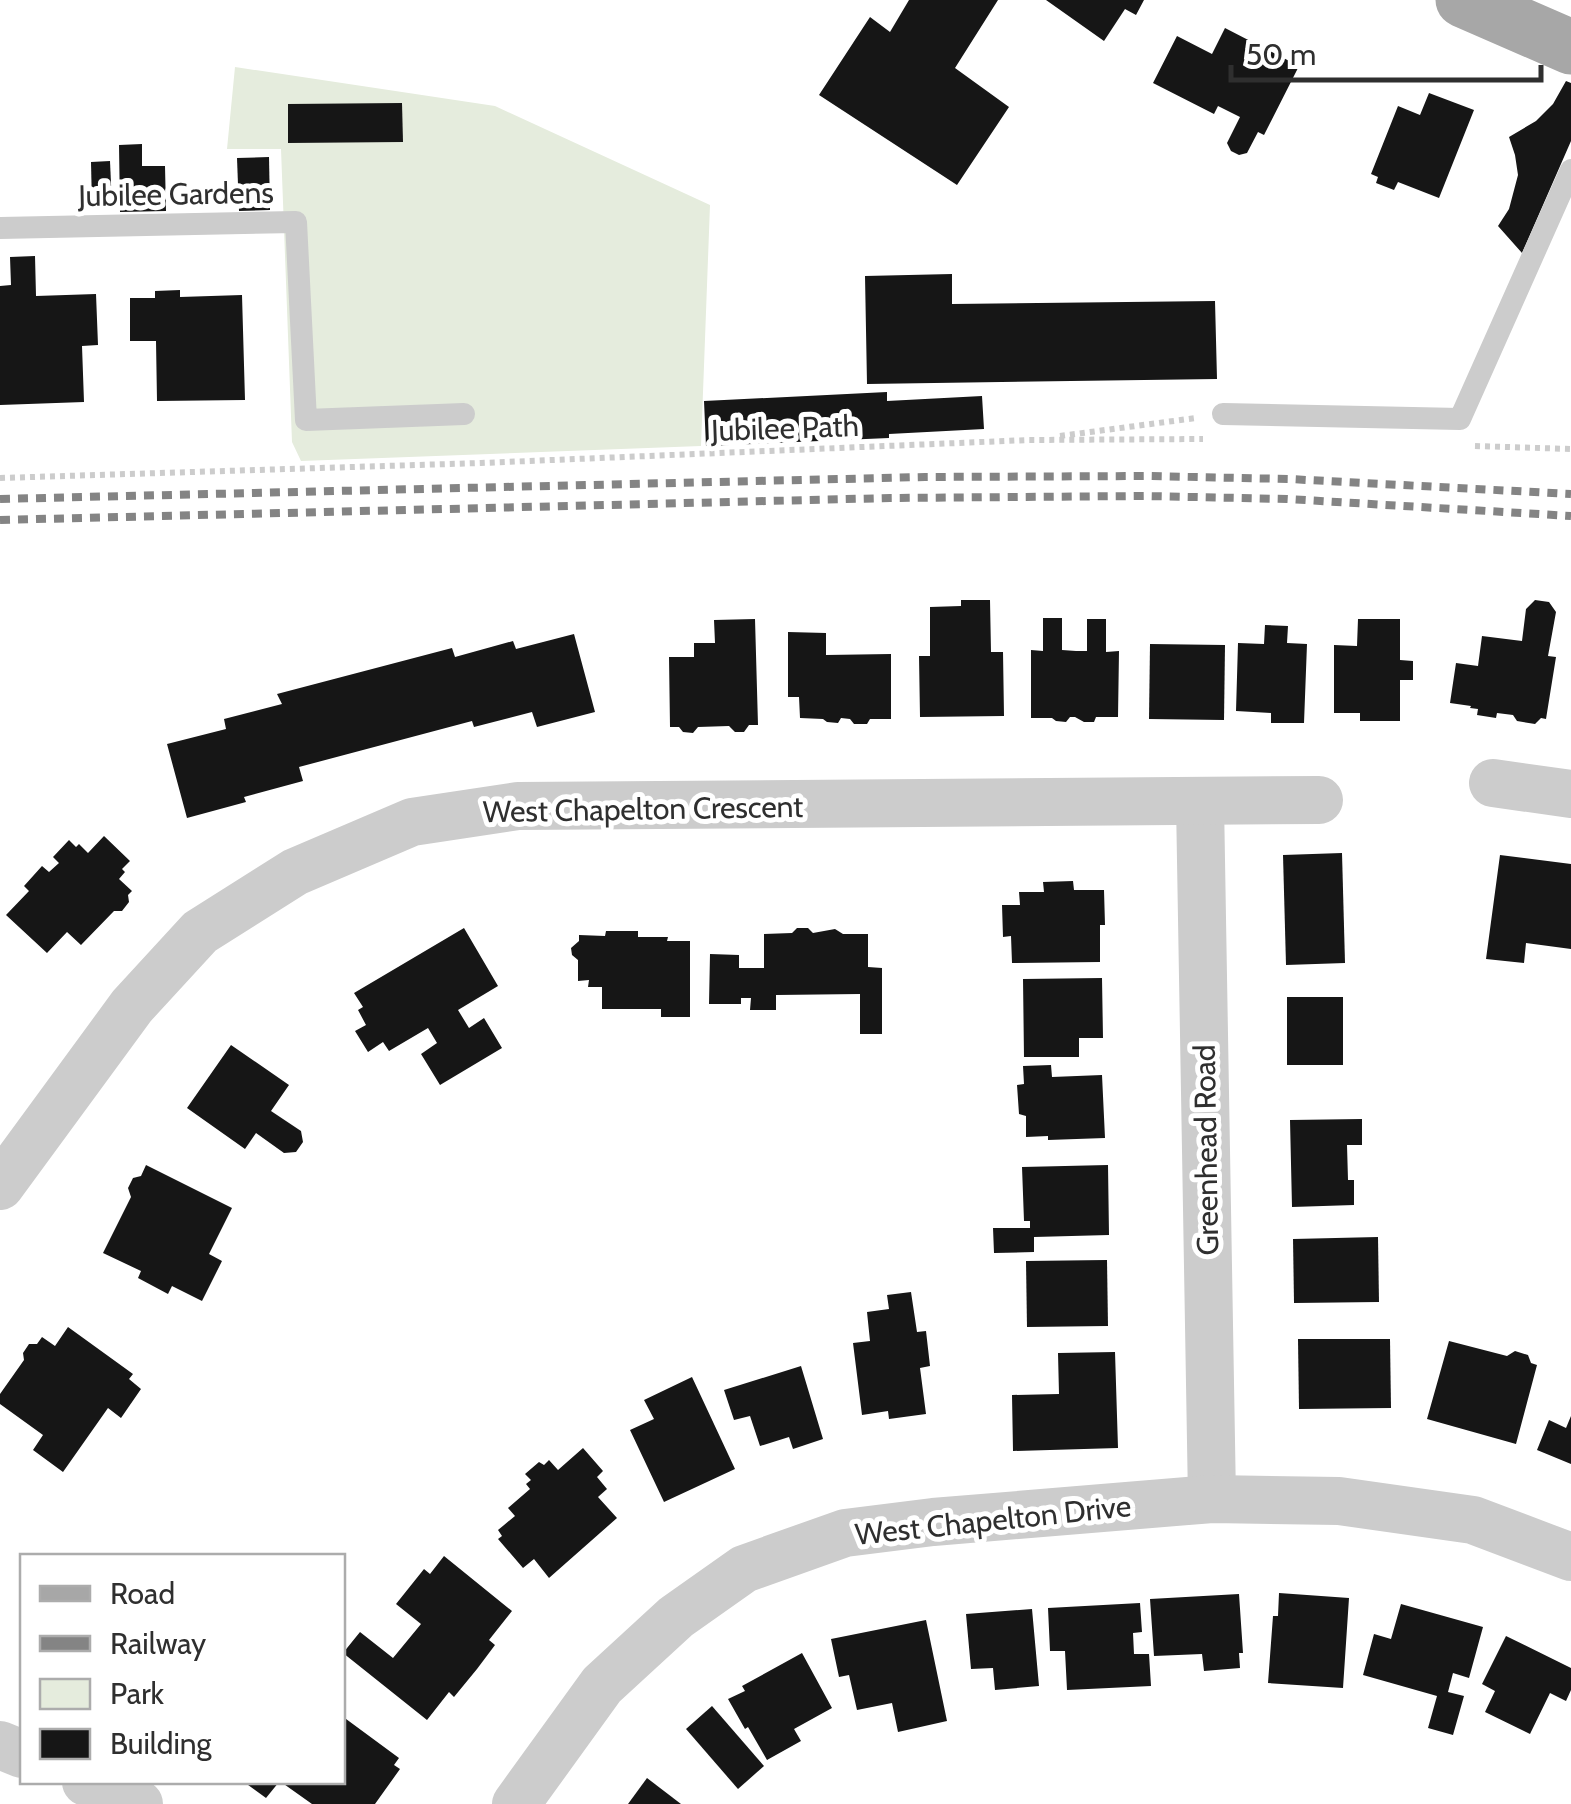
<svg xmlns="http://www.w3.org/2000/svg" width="1571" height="1804" font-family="Cabin,sans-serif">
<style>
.green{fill:#e5ecdd}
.building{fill:#161616}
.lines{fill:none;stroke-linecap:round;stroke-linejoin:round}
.path{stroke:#ccc;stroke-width:6;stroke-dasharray:5 5;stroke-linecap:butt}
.lane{stroke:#ccc;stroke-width:22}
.street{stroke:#ccc;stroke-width:48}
.primary{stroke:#a7a7a7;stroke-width:55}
.rail{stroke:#848484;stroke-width:8;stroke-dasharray:10 8;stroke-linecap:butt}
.labels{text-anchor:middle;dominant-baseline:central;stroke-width:10;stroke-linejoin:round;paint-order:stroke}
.street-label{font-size:30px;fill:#2f2f2f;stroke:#fff}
</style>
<rect width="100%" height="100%" fill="#fff"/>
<polygon class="green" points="235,67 495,106 710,205 701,446 301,461 292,442 281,149 227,149"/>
<g class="building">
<polygon points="909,0 998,0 955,68 1009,107 957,185 819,95 870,17 890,32"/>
<polygon points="1046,0 1144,0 1136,15 1125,9 1104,41"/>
<polygon points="1225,28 1299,66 1264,135 1258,132 1247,153 1239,155 1231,151 1227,143 1240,117 1218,106 1214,114 1153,83 1177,36 1212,54"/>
<polygon points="1566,81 1571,83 1571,141 1522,253 1498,226 1509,209 1518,175 1515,155 1509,137 1536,121 1553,104"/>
<polygon points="1429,93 1474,110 1439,198 1398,182 1394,190 1376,183 1378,177 1371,174 1398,106 1420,115"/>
<polygon points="402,103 403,142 288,143 288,104"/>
<polygon points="142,144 142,166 165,166 166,211 120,212 119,145"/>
<polygon points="269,157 270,210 239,211 237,158"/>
<polygon points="110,161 112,206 92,206 91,162"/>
<polygon points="35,256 36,296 96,294 98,345 82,346 84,402 0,405 0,286 11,285 10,257"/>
<polygon points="952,274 952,304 1215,301 1217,379 867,384 865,276"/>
<polygon points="180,290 180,297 242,295 245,400 157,401 156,341 130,341 130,298 155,298 155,291"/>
<polygon points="887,392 887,401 982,396 984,429 889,434 889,438 706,446 704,401"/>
<polygon points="961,600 990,600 991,652 1003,652 1004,716 920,717 919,656 930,656 930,607 961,606"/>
<polygon points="1535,600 1549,602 1556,612 1548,656 1556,657 1546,719 1541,718 1535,724 1517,721 1513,715 1497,713 1496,718 1477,715 1478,709 1470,708 1471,706 1450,703 1456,663 1478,666 1482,636 1522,641 1526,609"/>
<polygon points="1043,618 1062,618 1062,650 1076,651 1087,651 1087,619 1106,619 1106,652 1119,651 1118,717 1096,717 1094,722 1084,722 1075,717 1070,717 1066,722 1056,721 1052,718 1031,718 1031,650 1043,651"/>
<polygon points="755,619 758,725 749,725 744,732 735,732 729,726 698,727 693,733 683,732 679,727 670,727 669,657 694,657 694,643 715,643 714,620"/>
<polygon points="1358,619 1400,619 1400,660 1413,661 1413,680 1400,680 1400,721 1360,721 1360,713 1334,713 1334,645 1357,646"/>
<polygon points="1265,625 1288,626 1287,643 1307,644 1304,723 1271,723 1271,713 1236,711 1238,643 1264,644"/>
<polygon points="788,632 826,633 826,655 891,654 891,719 870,719 867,724 854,724 850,719 841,718 838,723 827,722 823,719 800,718 799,697 788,697"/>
<polygon points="574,634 595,712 537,727 532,712 474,727 472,721 299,767 303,781 244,797 246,802 187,818 167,744 226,729 224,719 282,704 277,694 452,648 455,657 513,641 516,649"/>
<polygon points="1150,644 1225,645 1224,720 1149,719"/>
<polygon points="104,836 130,861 122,869 125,872 119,879 132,891 128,895 129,902 122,911 114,911 81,945 67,932 47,953 6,915 29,891 24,886 42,866 49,872 59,863 53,857 69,840 76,847 79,844 88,853"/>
<polygon points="1342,853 1345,963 1286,965 1283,855"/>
<polygon points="1500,855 1571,864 1571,949 1526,943 1524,963 1486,959"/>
<polygon points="1073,881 1074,890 1104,890 1105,925 1100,925 1100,962 1012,963 1011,936 1003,937 1002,905 1020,905 1019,892 1044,892 1043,882"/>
<polygon points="464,928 498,986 458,1010 469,1028 484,1018 502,1048 440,1085 421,1054 437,1043 428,1028 389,1051 383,1042 368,1052 355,1031 366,1025 358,1010 363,1007 354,993"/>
<polygon points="797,928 808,928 813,933 835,929 843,934 868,934 868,967 882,968 882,1034 860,1034 860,994 776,995 776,1010 750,1010 751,998 741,998 741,1004 709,1004 710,954 739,955 739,968 764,968 764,934 792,933"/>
<polygon points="606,931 638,931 638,937 668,937 667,941 690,941 690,1017 661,1017 661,1009 602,1009 602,987 588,987 589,980 578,981 578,960 572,955 571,948 579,941 579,935 605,936"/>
<polygon points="1102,978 1103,1038 1079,1038 1079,1057 1024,1057 1023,979"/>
<rect x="1287" y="997" width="56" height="68"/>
<polygon points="231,1045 289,1085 271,1111 301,1131 303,1142 296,1152 284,1153 256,1133 245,1149 187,1108"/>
<polygon points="1051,1065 1052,1077 1102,1075 1105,1138 1048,1140 1048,1136 1026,1137 1026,1116 1019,1114 1017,1085 1024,1084 1023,1066"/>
<polygon points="1362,1119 1362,1145 1347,1145 1348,1180 1354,1180 1354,1205 1292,1207 1290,1120"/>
<polygon points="146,1165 232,1208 209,1254 222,1261 202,1301 172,1286 168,1294 138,1278 141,1271 103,1253 131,1197 128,1188 133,1178 141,1176"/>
<polygon points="1108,1165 1109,1235 1034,1237 1034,1252 994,1253 993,1228 1030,1228 1030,1221 1024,1221 1022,1167"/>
<polygon points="1378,1237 1379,1302 1294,1303 1293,1239"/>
<polygon points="1107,1260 1108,1326 1027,1327 1026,1261"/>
<polygon points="911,1292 917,1332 926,1331 930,1366 920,1368 926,1414 889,1419 888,1411 862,1415 853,1343 870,1341 867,1312 889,1309 887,1295"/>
<polygon points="68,1327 133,1374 129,1379 141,1389 121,1418 108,1408 63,1472 33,1450 43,1435 0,1404 0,1394 24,1360 23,1353 29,1344 37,1344 42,1337 55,1346"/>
<polygon points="1298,1339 1390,1339 1391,1408 1299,1409"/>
<polygon points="1449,1341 1507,1356 1515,1351 1528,1355 1531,1363 1537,1365 1516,1444 1427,1419"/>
<polygon points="1115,1352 1118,1448 1013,1451 1012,1395 1059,1394 1058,1353"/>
<polygon points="801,1366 823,1439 793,1449 789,1437 760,1446 750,1416 734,1420 724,1390"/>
<polygon points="692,1377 735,1469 664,1502 630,1430 654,1419 644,1400"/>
<polygon points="1571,1416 1571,1464 1537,1450 1549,1420 1566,1428"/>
<polygon points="583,1448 603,1471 597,1477 607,1489 598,1497 617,1518 549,1578 534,1559 523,1568 498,1539 502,1536 498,1530 515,1516 508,1508 530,1489 526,1484 531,1480 525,1474 539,1462 544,1465 549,1460 558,1470"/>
<polygon points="444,1556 512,1611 489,1640 495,1645 477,1669 454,1697 449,1692 427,1720 343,1653 360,1632 393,1658 421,1624 396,1604 424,1569 430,1574"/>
<polygon points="1279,1593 1349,1598 1343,1688 1268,1683 1273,1616 1278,1616"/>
<polygon points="1239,1594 1243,1653 1239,1653 1240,1668 1204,1671 1202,1654 1154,1656 1150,1599"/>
<polygon points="1140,1603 1142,1632 1133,1633 1134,1654 1149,1654 1151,1686 1067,1690 1065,1651 1050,1651 1048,1608"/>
<polygon points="1401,1604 1483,1627 1469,1678 1453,1673 1448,1692 1464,1696 1453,1735 1428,1728 1437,1696 1363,1675 1374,1634 1391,1639"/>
<polygon points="1032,1609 1039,1686 995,1690 993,1668 971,1669 966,1614"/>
<polygon points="926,1620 947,1721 898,1732 892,1703 857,1710 849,1675 839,1677 831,1639"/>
<polygon points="1506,1636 1571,1668 1571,1690 1566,1701 1550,1693 1530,1734 1485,1712 1495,1691 1482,1684"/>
<polygon points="802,1653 832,1708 794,1729 801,1741 767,1760 748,1727 745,1729 728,1699 745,1691 742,1686"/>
<polygon points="712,1706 764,1766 738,1789 686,1729"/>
<polygon points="342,1716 399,1758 394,1765 400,1769 375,1804 312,1804 281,1782 342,1782"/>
<polygon points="647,1778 681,1804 628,1804"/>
<polygon points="244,1782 279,1782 266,1798"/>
</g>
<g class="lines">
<g class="path">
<polyline points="1060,436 1196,418"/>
<polyline points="1475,446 1571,449"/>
<polyline points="0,478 481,463 1029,440 1203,439"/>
</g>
<g class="lane">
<polyline points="0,228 296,222 306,420 464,414"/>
<polyline points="1223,414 1460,419 1571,170"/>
</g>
<g class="street">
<polyline points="1493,783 1571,794"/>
<polyline points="1200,802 1212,1499"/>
<polyline points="0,1186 132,1006 200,932 295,872 412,822 518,806 1319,800"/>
<polyline points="0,1745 22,1754"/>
<polyline points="86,1782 139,1804"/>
<polyline points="516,1804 602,1685 676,1617 744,1569 845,1533 933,1522 1212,1499 1339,1501 1473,1520 1571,1557"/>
</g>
<polyline class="primary" points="1463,0 1571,47"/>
<g class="rail">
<polyline points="0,499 925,477 1146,476 1289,479 1571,494"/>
<polyline points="0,520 890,498 1145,496 1287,499 1571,516"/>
</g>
</g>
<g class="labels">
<g class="street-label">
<text transform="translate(176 194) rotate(-1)">Jubilee Gardens</text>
<text transform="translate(785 428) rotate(-2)">Jubilee Path</text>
<text transform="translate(643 809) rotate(-1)">West Chapelton Crescent</text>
<text transform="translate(1206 1150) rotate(-91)">Greenhead Road</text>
<text transform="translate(993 1520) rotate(-6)">West Chapelton Drive</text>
</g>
</g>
<rect x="20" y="1554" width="325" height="230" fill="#ffffff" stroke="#acacac" stroke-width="2.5"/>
<rect x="40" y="1586" width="50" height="15" fill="#a7a7a7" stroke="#acacac" stroke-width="2.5"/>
<text x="110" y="1604" font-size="30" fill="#2f2f2f">Road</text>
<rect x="40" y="1636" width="50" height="15" fill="#848484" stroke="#acacac" stroke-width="2.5"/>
<text x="110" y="1654" font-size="30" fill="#2f2f2f">Railway</text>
<rect x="40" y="1679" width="50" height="30" fill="#e5ecdd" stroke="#acacac" stroke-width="2.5"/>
<text x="110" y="1704" font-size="30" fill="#2f2f2f">Park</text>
<rect x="40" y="1729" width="50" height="30" fill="#161616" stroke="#acacac" stroke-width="2.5"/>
<text x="110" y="1754" font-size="30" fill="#2f2f2f">Building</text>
<path d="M1231 65v15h310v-15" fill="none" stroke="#2f2f2f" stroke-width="5"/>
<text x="1246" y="65" font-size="30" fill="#2f2f2f" stroke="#ffffff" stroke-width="8" paint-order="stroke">50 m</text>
</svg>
